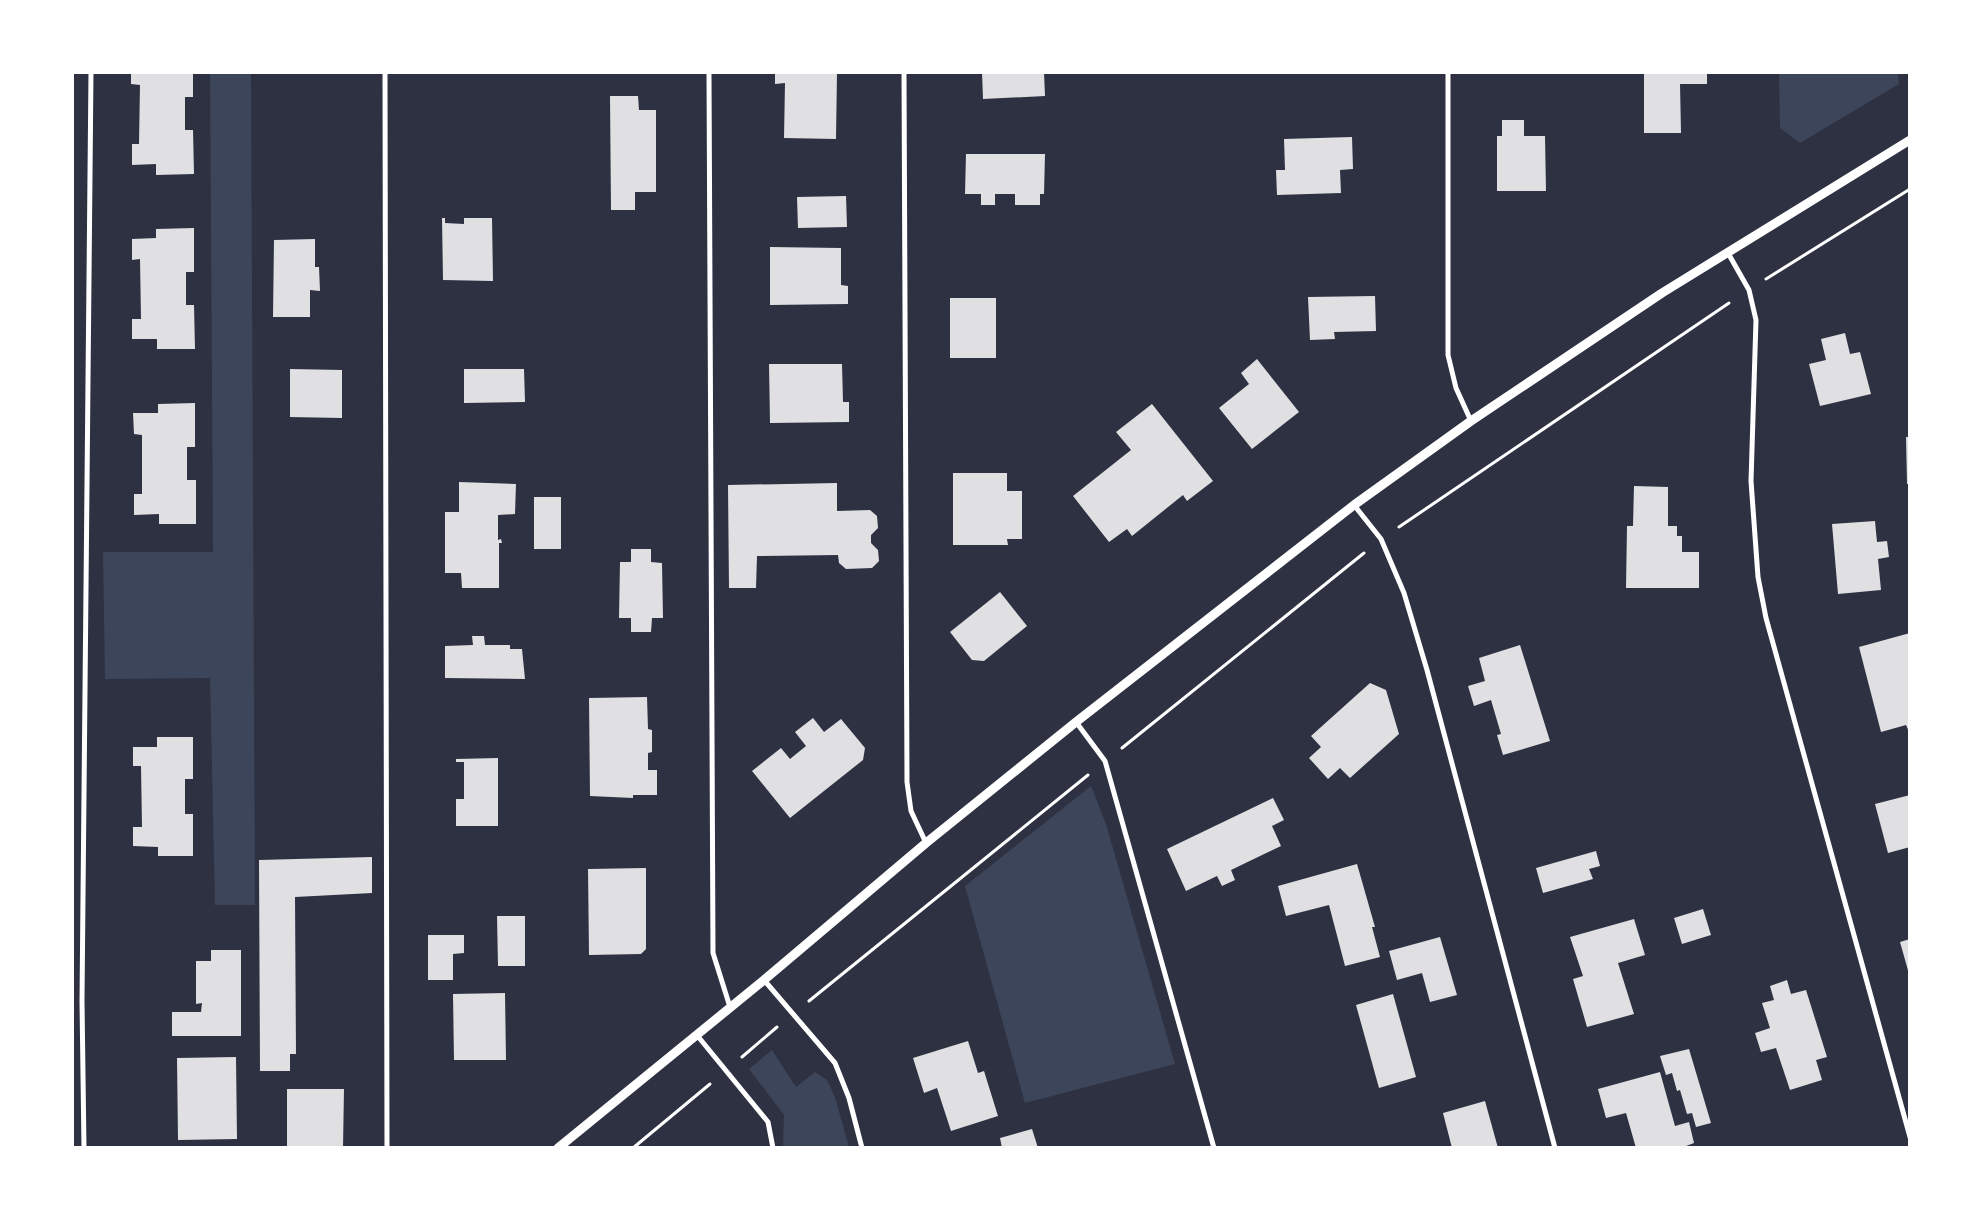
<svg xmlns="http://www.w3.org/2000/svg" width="1982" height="1220" font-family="'Archivo Narrow',sans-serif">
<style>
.green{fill:#3c4559}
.building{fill:#e0e0e3}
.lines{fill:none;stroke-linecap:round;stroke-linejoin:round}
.path{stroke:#fff;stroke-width:3}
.minor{stroke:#fff;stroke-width:5}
.tertiary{stroke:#fff;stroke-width:9}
</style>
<rect width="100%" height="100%" fill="#2d3142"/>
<g class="green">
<polygon points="210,73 251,73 255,905 215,905 210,678 105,679 103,552 213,552"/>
<polygon points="1779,73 1898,73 1899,84 1800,143 1780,128"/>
<polygon points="1091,786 1106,824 1175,1064 1025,1103 965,886"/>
<polygon points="772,1050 796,1087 815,1072 827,1080 835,1097 849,1147 783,1147 784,1115 749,1069"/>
</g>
<g class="building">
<polygon points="131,72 193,72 193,97 185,97 185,130 193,130 194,174 156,175 156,164 132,165 132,144 139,144 140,85 131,84"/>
<polygon points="775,72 837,72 836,139 784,138 785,83 775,84"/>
<polygon points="982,72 1044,72 1045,96 983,99"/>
<polygon points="1644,72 1707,72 1707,84 1680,84 1681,133 1644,133"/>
<polygon points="610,96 638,96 639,110 656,110 656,192 635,192 635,210 611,210"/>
<polygon points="1502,120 1524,120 1524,136 1545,136 1546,191 1497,191 1497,136 1502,136"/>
<polygon points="1352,137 1353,169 1340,170 1341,193 1277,195 1276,170 1285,170 1284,139"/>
<polygon points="966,154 1045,154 1044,194 1040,194 1040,205 1015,205 1015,194 995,194 995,205 981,205 981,194 965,194"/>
<polygon points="846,196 847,227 798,228 797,197"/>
<polygon points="442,218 445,218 445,223 464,224 464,218 492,218 493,281 443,280"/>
<polygon points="194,228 194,272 186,272 186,305 194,305 195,349 157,349 157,339 132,339 132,319 141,319 140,259 132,260 132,239 156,238 156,229"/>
<polygon points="315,239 315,267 319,267 320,291 310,290 310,317 273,317 274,240"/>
<polygon points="770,247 841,248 841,285 848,286 848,304 770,305"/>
<polygon points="1375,296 1376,331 1334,332 1335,339 1310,340 1308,297"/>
<rect x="950" y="298" width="46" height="60"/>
<polygon points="1845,333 1850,354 1860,352 1871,394 1820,406 1809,364 1826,360 1821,339"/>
<polygon points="1257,359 1299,412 1252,449 1219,408 1249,384 1241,373"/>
<polygon points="769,364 842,364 843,402 849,402 849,422 770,423"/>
<polygon points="290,369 342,370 342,418 290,417"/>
<polygon points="464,369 524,369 525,402 464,403"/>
<polygon points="195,403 195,447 187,447 187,480 196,480 196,524 159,524 159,514 134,515 134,494 142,494 142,435 134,434 133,413 158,413 158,404"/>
<polygon points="1152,404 1213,481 1187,501 1183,495 1132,536 1127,529 1109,542 1073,496 1131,450 1116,432"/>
<polygon points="1906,437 1910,437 1910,484 1907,484"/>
<polygon points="953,473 1007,473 1007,491 1022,491 1022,539 1007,539 1008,545 953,545"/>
<polygon points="459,482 516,484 515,514 498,515 498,540 501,539 502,543 499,543 499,588 462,588 461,573 445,573 445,512 459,512"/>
<polygon points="837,483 837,511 870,510 877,516 878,528 871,535 871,543 878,550 879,561 872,568 846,569 839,563 838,555 757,556 756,588 729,588 728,485"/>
<polygon points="1634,486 1668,487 1668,526 1677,526 1677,536 1682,536 1682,552 1699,552 1699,588 1626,588 1627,526 1633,526"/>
<rect x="534" y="497" width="27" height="52"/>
<polygon points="1875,521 1877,542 1887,541 1889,557 1878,559 1881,590 1838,594 1832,524"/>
<polygon points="631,549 651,549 651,562 662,563 663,618 652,618 651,632 631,632 631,618 619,618 620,562 631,562"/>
<polygon points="1000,592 1027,626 984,661 972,660 950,632"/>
<polygon points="1910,633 1910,734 1906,725 1881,732 1859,647"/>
<polygon points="472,636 484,636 485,645 510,645 510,649 522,649 525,679 445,678 445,646 473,645"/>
<polygon points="1520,645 1550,741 1503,755 1497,735 1501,734 1491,700 1474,706 1468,686 1485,681 1479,658"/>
<polygon points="1370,683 1386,690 1399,734 1350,778 1340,768 1328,779 1309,758 1321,747 1311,736"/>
<polygon points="647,697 648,729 652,730 652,752 648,753 648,770 657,770 657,795 633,795 633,798 590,796 589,698"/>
<polygon points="813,718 824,732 841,719 865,748 863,760 790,818 752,771 781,748 790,759 806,746 795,732"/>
<polygon points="157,737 193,737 193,779 185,779 185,814 193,814 193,856 158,856 158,847 133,846 133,827 142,827 141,766 133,766 133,747 157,747"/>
<polygon points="498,758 498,826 456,826 456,799 464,799 464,762 456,762 456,759"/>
<polygon points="1910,795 1910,847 1888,853 1875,804"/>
<polygon points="1273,798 1284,820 1272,826 1281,846 1231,870 1235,880 1222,886 1217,876 1186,891 1167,849"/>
<polygon points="1596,851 1600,866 1589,869 1593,879 1543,893 1536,868"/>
<polygon points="372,857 372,893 295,897 296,1054 290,1054 290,1071 260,1071 259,860"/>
<polygon points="1357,864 1375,927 1372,927 1380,957 1345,966 1329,905 1286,916 1278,886"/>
<polygon points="646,868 646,949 641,954 589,955 588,869"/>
<polygon points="1703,909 1711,935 1682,944 1674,918"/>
<polygon points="497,916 525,916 525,966 498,966"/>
<polygon points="1634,919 1645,955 1618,963 1634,1014 1587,1027 1573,979 1583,976 1570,937"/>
<polygon points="428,935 464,935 464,953 453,954 453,980 428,980"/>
<polygon points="1440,937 1457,995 1430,1002 1422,973 1397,980 1389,951"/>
<polygon points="1910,939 1910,974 1909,974 1900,942"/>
<polygon points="211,950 241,950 241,1036 172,1036 172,1012 201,1012 202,1003 196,1004 196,961 211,961"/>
<polygon points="1787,980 1791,994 1806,990 1827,1057 1816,1060 1822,1080 1790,1090 1776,1048 1761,1052 1755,1033 1770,1028 1762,1003 1774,1000 1770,986"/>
<polygon points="505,993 506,1060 454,1060 453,994"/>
<polygon points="1393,994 1416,1077 1379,1088 1356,1005"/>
<polygon points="968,1041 978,1073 984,1071 998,1116 951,1131 937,1088 924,1093 913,1058"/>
<polygon points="1689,1049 1711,1123 1696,1127 1692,1113 1687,1114 1680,1090 1677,1091 1672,1073 1666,1075 1660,1056"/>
<polygon points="236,1057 237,1139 178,1140 177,1058"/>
<polygon points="1660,1072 1675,1126 1689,1122 1694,1143 1681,1148 1636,1148 1626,1113 1606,1118 1598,1089"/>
<polygon points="287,1089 344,1089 343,1148 287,1148"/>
<polygon points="1485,1101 1498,1148 1452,1148 1443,1113"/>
<polygon points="1032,1129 1038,1148 1002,1148 1000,1138"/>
</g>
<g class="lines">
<g class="path">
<polyline points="1766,279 1910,189"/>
<polyline points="1399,527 1729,303"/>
<polyline points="1122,748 1364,553"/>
<polyline points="809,1001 1088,775"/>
<polyline points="742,1057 777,1027"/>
<polyline points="633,1148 710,1084"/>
</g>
<g class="minor">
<polyline points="385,72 387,1148"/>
<polyline points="709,72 713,953 730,1007"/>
<polyline points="904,72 907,782 911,811 926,843"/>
<polyline points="1448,72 1448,355 1456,388 1471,421"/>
<polyline points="1728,253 1749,290 1756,320 1751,481 1758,577 1766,618 1910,1137"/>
<polyline points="1354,505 1381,539 1404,593 1427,670 1555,1148"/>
<polyline points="1076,722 1105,761 1214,1148"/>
<polyline points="764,980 835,1063 849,1098 862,1148"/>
<polyline points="696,1034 768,1122 773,1148"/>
<polyline points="84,1148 82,1001 91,72"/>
</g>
<polyline class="tertiary" points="558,1148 764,980 926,843 1076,722 1354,505 1471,421 1662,293 1910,140"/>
</g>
<rect width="1982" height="1220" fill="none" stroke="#ffffff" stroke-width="148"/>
</svg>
